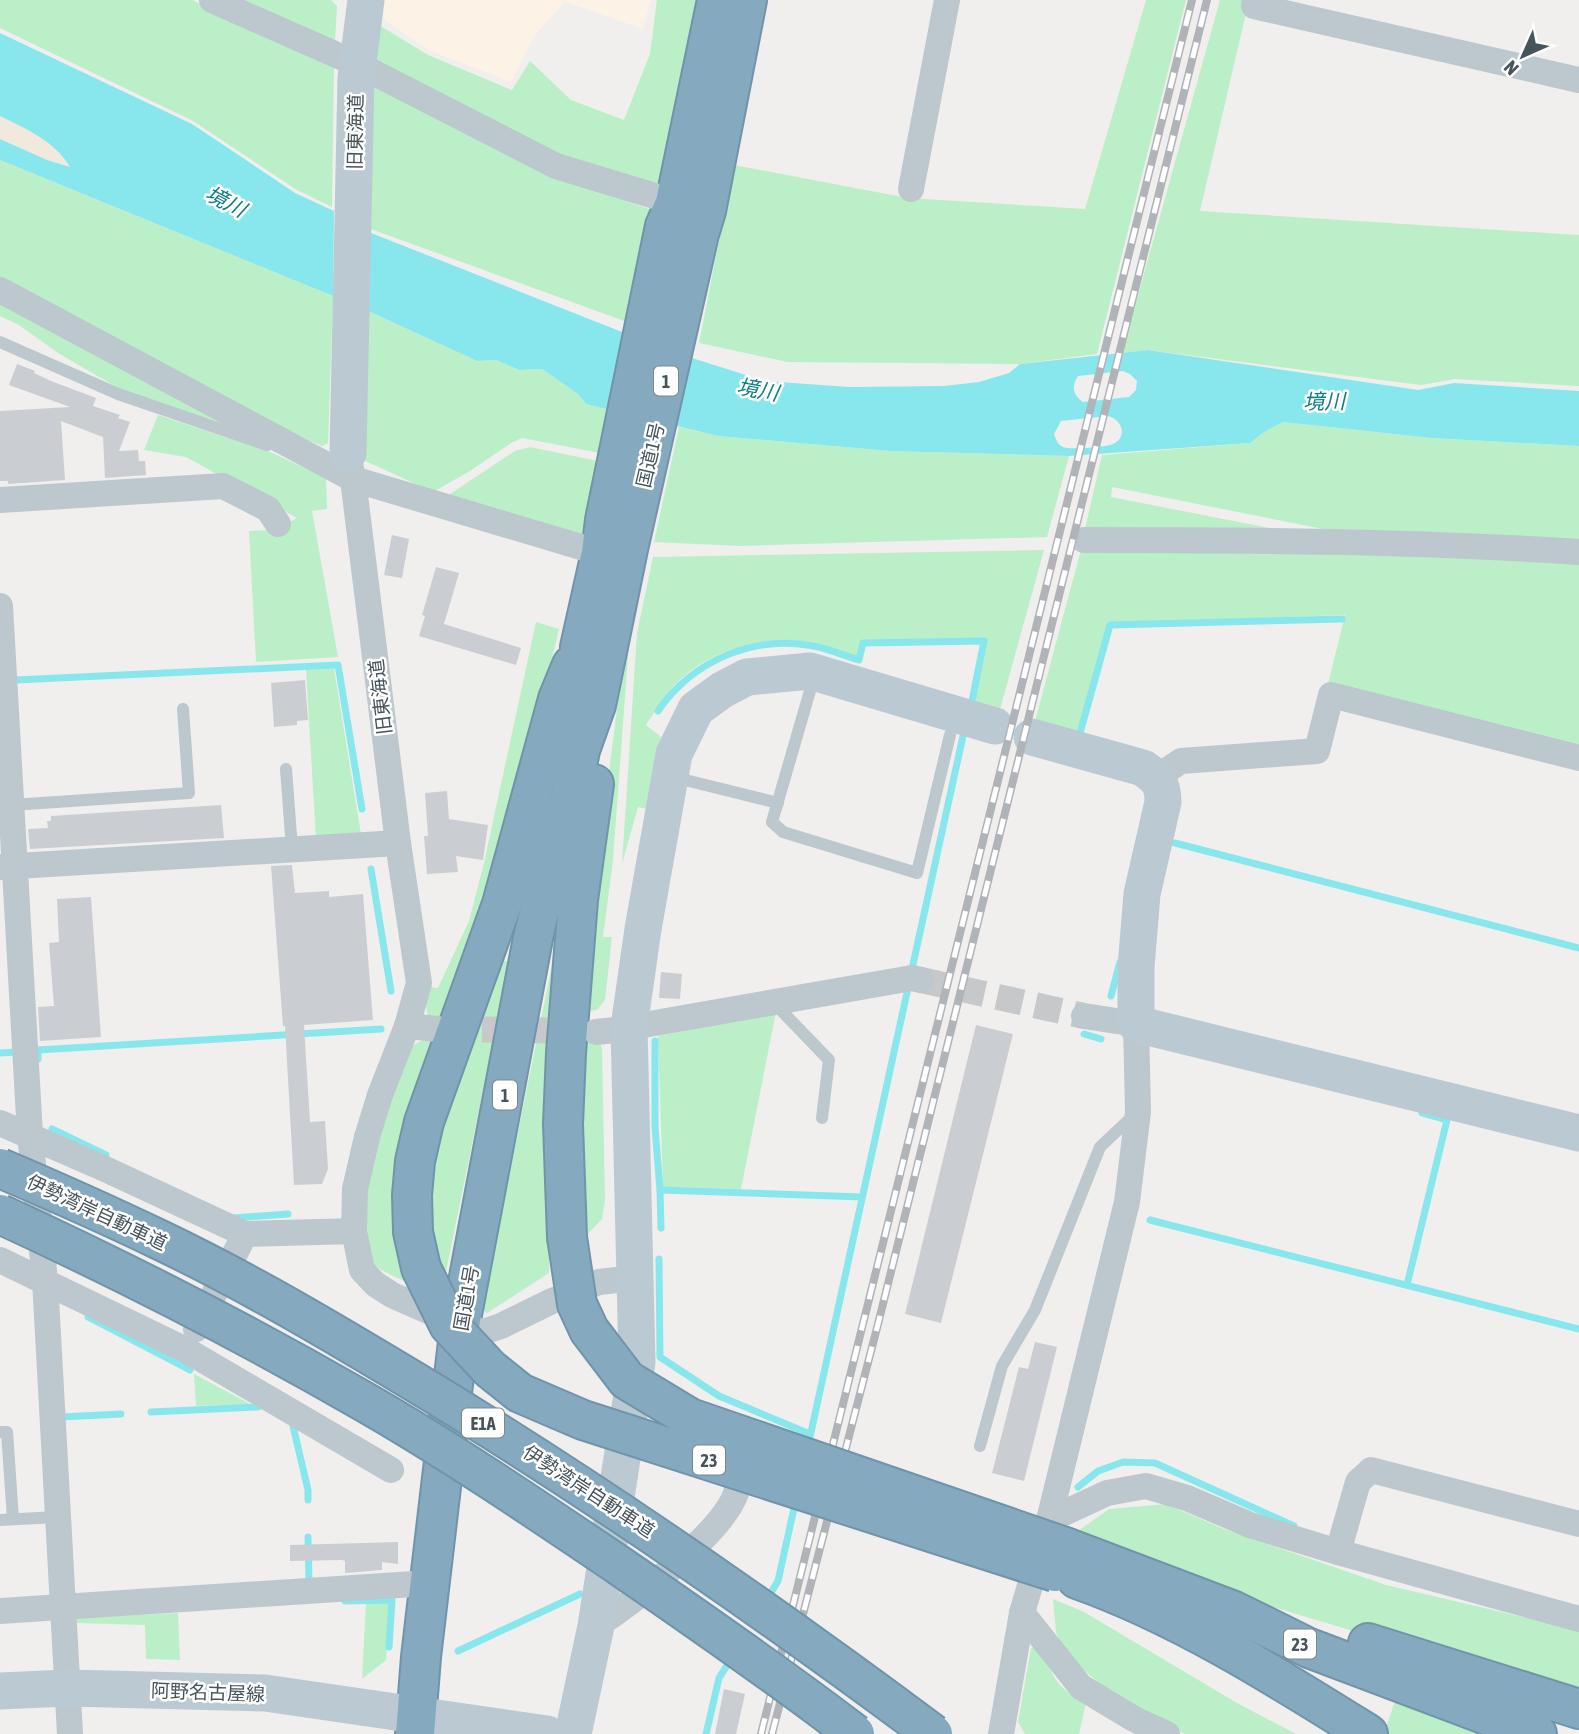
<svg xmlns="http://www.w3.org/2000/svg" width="1579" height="1734" font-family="'Asap Condensed','Noto Sans JP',sans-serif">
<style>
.commercial{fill:#fcf2e6}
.green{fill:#bbefc7}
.sand{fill:#f2e9de}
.water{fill:#88e7ed;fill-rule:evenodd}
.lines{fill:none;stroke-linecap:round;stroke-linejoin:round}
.stream{stroke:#88e7ed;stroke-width:7}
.building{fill:#caced3}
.street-tunnel{stroke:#c6c8c9;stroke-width:26;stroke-dasharray:26 13;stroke-linecap:butt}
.highway-casing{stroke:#7094a9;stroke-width:42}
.lane{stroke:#bcc8cd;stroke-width:12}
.street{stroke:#bcc8cd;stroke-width:26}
.secondary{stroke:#bbcad2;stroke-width:37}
.highway{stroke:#85a9be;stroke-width:38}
.rail-casing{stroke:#b0b4b8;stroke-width:8}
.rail{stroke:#fff;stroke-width:5;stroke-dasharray:16;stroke-linecap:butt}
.highway-bridge-casing{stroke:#7094a9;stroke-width:42;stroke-linecap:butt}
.highway-bridge{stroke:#85a9be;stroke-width:38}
.labels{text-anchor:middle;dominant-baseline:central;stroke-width:5;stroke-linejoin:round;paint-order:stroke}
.shield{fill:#fff;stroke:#7e878c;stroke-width:2}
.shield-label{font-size:18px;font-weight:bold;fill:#46545b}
.street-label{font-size:19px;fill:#46545b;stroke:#fff}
.water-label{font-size:21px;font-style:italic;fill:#0c7d84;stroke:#fff}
</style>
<rect width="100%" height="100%" fill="#f1eeee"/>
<polygon class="commercial" points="381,0 651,0 643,29 565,2 536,34 511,82 428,50 380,16"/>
<g class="green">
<polygon points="0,0 192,0 334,66 332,207 297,190 193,121 0,28"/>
<polygon points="242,0 331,0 337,6 335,41"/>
<polygon points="657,0 702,0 659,185 553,154 371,58 369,19 428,55 512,90 530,61 571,100 624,120 650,54"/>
<polygon points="1146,0 1186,0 1097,354 1019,364 788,362 699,343 734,165 908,198 1085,209"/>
<polygon points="1220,0 1249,0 1200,211 1579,235 1579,386 1455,379 1421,385 1148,350 1122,353"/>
<polygon points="370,83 550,174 652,210 627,322 368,228"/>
<polygon points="0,160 333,296 328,443 322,446 254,417 0,278"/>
<polygon points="0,302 270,439 130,395 58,353 19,325 0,316"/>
<polygon points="364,309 477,361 496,360 519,370 542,369 578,394 586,404 608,409 600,453 522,438 511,443 470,471 433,492 361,459"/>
<polygon points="158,415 268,451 326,478 327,509 312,511 338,657 256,662 249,531 275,530 297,518 186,457 144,450"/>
<polygon points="1283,422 1431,438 1579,446 1579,546 1358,536 1112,487 1111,497 1316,537 1084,533 1102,455 1250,443 1264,432"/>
<polygon points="679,427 718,436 890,451 1069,456 1047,537 740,546 654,542"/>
<polygon points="530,447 598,461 582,534 444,498 515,451"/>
<polygon points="1082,546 1579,558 1579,748 1328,684 1345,615 1109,623 1077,736 1034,725"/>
<path d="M1044,550L999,713L973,706L986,640L861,641L858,658C844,653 830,646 816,643C771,635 718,646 683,677C668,690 657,708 646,725L661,737L647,809L638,807L622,864L637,633L653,557Z"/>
<polygon points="536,622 559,629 500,872 444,1023 428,1017 425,1000 429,987 438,988 469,921 484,863"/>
<polygon points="626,640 629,642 613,860 603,937 612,937 605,1000 597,1010 585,1011 592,902"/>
<polygon points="334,669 361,834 316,839 306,670"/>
<polygon points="563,911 549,1191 549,1273 487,1313 482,1309"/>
<polygon points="500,960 509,962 446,1272 440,1274 429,1235 428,1182 437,1131"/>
<polygon points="776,1012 741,1189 663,1187 658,1036"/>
<polygon points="582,1029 599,1038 602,1050 605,1200 602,1219 582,1240 578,1167"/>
<polygon points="425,1039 437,1040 408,1283 381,1270 369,1260 365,1186 402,1059 410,1047"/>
<polygon points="194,1374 250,1404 196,1406"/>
<path d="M1166,1504L1224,1529L1386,1585L1579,1630V1703C1409,1644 1235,1599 1064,1541L1109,1509Z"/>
<polygon points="1053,1599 1084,1612 1237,1703 1296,1734 1185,1734 1119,1700 1066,1655 1056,1632"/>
<polygon points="390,1602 386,1660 362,1679 366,1603"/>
<polygon points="178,1613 180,1660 146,1659 145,1625 77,1623 77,1618"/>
<path d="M1041,1647C1053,1677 1055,1687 1086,1703L1079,1734H1025L1018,1722L1031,1648Z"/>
<polygon points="1395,1701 1480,1734 1384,1734"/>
</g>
<path class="sand" d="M0,116C27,129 55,141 71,168L47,160L0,139Z"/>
<g class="water">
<path d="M0,33L192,124L295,193L334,211L333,296L0,160V139L47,160L70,167C55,141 26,129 0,116Z"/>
<path d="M366,231L617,330L692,358L765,381L849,387L944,386L979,382L1009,373L1020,364L1148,350L1418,390L1454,383L1579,391V446L1431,438L1283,422L1264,432L1250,443L1069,456L890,451L718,436L586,404L578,394L542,369L519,370L496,360L477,361L364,309ZM1123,371L1130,374L1137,381L1136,390L1129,397L1083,402C1073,395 1071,386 1078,376ZM1108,416C1122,419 1128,437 1113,444C1108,447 1069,450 1063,447C1057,444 1056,439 1054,434L1061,421Z"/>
</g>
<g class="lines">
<g class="stream">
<polyline points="15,680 338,665 362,809"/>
<path d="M658,711C693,660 756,633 818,647C832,650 845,656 859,660L863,643L984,641L972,701"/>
<polyline points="1080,733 1110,625 1342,619"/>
<polyline points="1175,843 1579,948"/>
<polyline points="371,869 391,991"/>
<polyline points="909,969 912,969 963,736"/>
<polyline points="1111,996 1120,962"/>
<polyline points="1084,1034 1101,1039"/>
<polyline points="655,1041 655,1127 660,1190 862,1197"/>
<polyline points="0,1053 17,1052"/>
<polyline points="38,1059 38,1050 381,1029"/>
<polyline points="52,1129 106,1155"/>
<polyline points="660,1190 661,1228"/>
<polyline points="233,1218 288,1214"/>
<polyline points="1150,1220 1579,1329"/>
<polyline points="659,1259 660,1357 719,1396 810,1434"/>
<polyline points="1407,1285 1447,1120 1422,1113"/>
<polyline points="88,1317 190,1370"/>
<polyline points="151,1412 258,1407"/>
<polyline points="61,1417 121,1414"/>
<polyline points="293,1426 308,1490 308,1500"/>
<polyline points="808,1446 908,988"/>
<polyline points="1078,1487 1098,1471 1123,1462 1155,1463 1294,1526"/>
<polyline points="308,1537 309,1582"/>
<polyline points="345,1601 392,1600 389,1647"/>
<polyline points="766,1601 778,1581 796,1499"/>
<polyline points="458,1651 580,1594"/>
<polyline points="706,1734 719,1678 733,1656"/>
</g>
</g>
<g class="building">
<polygon points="17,364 35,371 34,373 51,381 96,398 93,406 120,415 118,418 130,422 119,451 138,450 139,461 145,461 146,475 105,478 103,437 61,421 65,480 8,484 8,481 0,481 0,411 70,407 9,385"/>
<polygon points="392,535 409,539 402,578 384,575"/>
<polygon points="436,567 459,573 444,624 521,648 516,665 419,636 425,616 422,615"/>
<polygon points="305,680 308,720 297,721 297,725 274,727 271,683"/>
<polygon points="447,791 449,819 488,825 483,860 456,856 458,872 427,874 424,836 428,836 425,793"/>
<polygon points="221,805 224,838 30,849 28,829 48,828 47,821 51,821 51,816"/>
<polygon points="292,865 295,893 329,891 329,897 363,894 373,1020 304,1025 310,1122 325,1121 328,1169 322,1184 294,1185 285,1026 283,1026 271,866"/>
<polygon points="91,897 101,1037 40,1041 38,1007 54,1006 49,943 59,942 57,899"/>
<polygon points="661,972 682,974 680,999 659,998"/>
<polygon points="976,1025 1013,1034 941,1323 905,1314"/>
<polygon points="1035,1342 1057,1347 1024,1481 992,1473 1019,1367 1028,1369"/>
<polygon points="398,1542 398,1564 382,1562 382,1570 345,1573 345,1561 342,1560 290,1561 290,1545"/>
<polygon points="724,1689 745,1694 736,1734 715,1734"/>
</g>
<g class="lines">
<g class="street-tunnel">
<polyline points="921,980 1084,1016"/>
<polyline points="443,1029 583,1031"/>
</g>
<defs>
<g id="highway">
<polyline points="576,698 583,661 580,647 601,553 605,520 665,226 675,203 717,0"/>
<polyline points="567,1237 563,1124 566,1053 578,900 594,784"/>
<polyline points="421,1268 413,1232 412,1195 415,1161 424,1122 502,904 558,699 572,665"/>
<polyline points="1065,1547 1234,1611 1309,1648 1537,1734"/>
<path d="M1077,1579C1179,1615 1277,1677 1368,1734"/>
<polyline points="1368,1643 1579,1709"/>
<polyline points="415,1734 421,1657 460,1325 533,938 550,866 572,792 580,750 596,705 628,549 699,234 706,211 747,0"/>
</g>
</defs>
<use href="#highway" class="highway-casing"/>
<g class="lane">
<polyline points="0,342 118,394 267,445"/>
<polyline points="814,677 772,822 783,832 917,873 950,735"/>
<polyline points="286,769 292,849"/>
<polyline points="673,777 778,803"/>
<polyline points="12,805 189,793 183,709"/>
<polyline points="773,1002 829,1060 822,1118"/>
<polyline points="0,1432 7,1432 13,1519"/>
<polyline points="980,1446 1002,1366 1035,1310 1100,1147 1135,1114"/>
<polyline points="0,1520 57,1517"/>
</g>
<g class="street">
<polyline points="212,0 357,64 556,166 691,207"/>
<polyline points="1255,0 1254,6 1579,80"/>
<polyline points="911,189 947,0"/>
<polyline points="0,290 353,479 601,553"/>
<polyline points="348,453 353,479 398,843 419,983 407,1026 380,1095 367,1137 355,1189 354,1231 362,1270 375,1284 392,1295 460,1325 483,1332 501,1326 552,1301 599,1282 635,1278"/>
<polyline points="0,500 223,486 268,509 278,524"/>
<path d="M1084,540C1250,540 1414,541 1579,552"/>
<polyline points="0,606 30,1135 45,1280 70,1734"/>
<polyline points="1157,777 1181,761 1317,751 1331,695 1579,758"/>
<polyline points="0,867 398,843"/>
<polyline points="407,1026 438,1029"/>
<polyline points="596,1032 615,1030 912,978 921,980"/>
<polyline points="0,1123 103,1168 245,1234 354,1231"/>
<polyline points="0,1260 186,1350 391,1470"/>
<polyline points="196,1329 245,1234"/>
<polyline points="1049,1520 1107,1493 1146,1486 1187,1498 1250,1525 1338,1552 1579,1619"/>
<polyline points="1338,1552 1358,1482 1371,1470 1579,1524"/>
<polyline points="0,1611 429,1583"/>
<polyline points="1022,1613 1081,1687 1134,1719 1167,1734"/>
<path d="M596,1626C632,1603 723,1532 736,1493C740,1482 740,1468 742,1456"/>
<polyline points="1001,1734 1022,1613 1049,1520 1127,1202 1138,1112 1136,1024 1084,1016"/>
</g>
<g class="secondary">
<polyline points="348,453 356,78 366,0"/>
<path d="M1032,737L1143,768C1158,778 1163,784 1163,802L1142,894L1136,967V1024L1579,1133"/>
<polyline points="0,1691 67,1688 265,1693 547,1734"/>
<polyline points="573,1734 596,1626 637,1362 629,1027 643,929 674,754 696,709 722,690 747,677 810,671 995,726"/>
</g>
<use href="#highway" class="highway"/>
<defs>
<g id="rail">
<polyline points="761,1734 1192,0"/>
<polyline points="772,1734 878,1324 1207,0"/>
</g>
</defs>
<use href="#rail" class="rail-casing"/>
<use href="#rail" class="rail"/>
<defs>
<g id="highway-bridge">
<path d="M0,1168C54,1191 108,1215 160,1240C248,1282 332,1332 415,1382C594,1490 765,1609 933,1734"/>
<path d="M0,1214C124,1271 245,1333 363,1401C450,1451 534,1508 617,1564C697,1619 778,1675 855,1734"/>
<polyline points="567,1237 577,1304 589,1330 627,1380 690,1418 1065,1547"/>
<polyline points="421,1268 449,1325 490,1369 520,1393 583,1420 1055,1572"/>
</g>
</defs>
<use href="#highway-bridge" class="highway-bridge-casing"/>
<use href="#highway-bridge" class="highway-bridge"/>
</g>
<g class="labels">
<g class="shield">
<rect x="654" y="366.5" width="24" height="29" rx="5"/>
<rect x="493" y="1080.5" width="24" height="29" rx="5"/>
<rect x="462" y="1408.5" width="42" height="29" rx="5"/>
<rect x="693" y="1445.5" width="32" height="29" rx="5"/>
<rect x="1284" y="1629.5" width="32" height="29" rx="5"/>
</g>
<g class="shield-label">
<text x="666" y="381">1</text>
<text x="505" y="1095">1</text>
<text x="483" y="1423">E1A</text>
<text x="709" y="1460">23</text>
<text x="1300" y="1644">23</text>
</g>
<g class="street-label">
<text transform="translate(355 132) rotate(-89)">旧東海道</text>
<text transform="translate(650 455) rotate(-77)">国道1号</text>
<text transform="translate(380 697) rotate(-97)">旧東海道</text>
<text transform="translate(97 1212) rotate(25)">伊勢湾岸自動車道</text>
<text transform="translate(466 1298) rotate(-80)">国道1号</text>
<text transform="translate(589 1491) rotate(33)">伊勢湾岸自動車道</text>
<text transform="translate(208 1692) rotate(2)">阿野名古屋線</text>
</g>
<g class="water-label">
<text transform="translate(226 201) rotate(28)">境川</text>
<text transform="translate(758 389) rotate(10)">境川</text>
<text transform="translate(1324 401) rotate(-1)">境川</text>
</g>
</g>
<g transform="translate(1523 56) rotate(225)" stroke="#ffffff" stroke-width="5" paint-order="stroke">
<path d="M0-5L12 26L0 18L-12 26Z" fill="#46545b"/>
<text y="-10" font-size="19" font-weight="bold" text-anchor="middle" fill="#46545b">N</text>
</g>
</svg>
